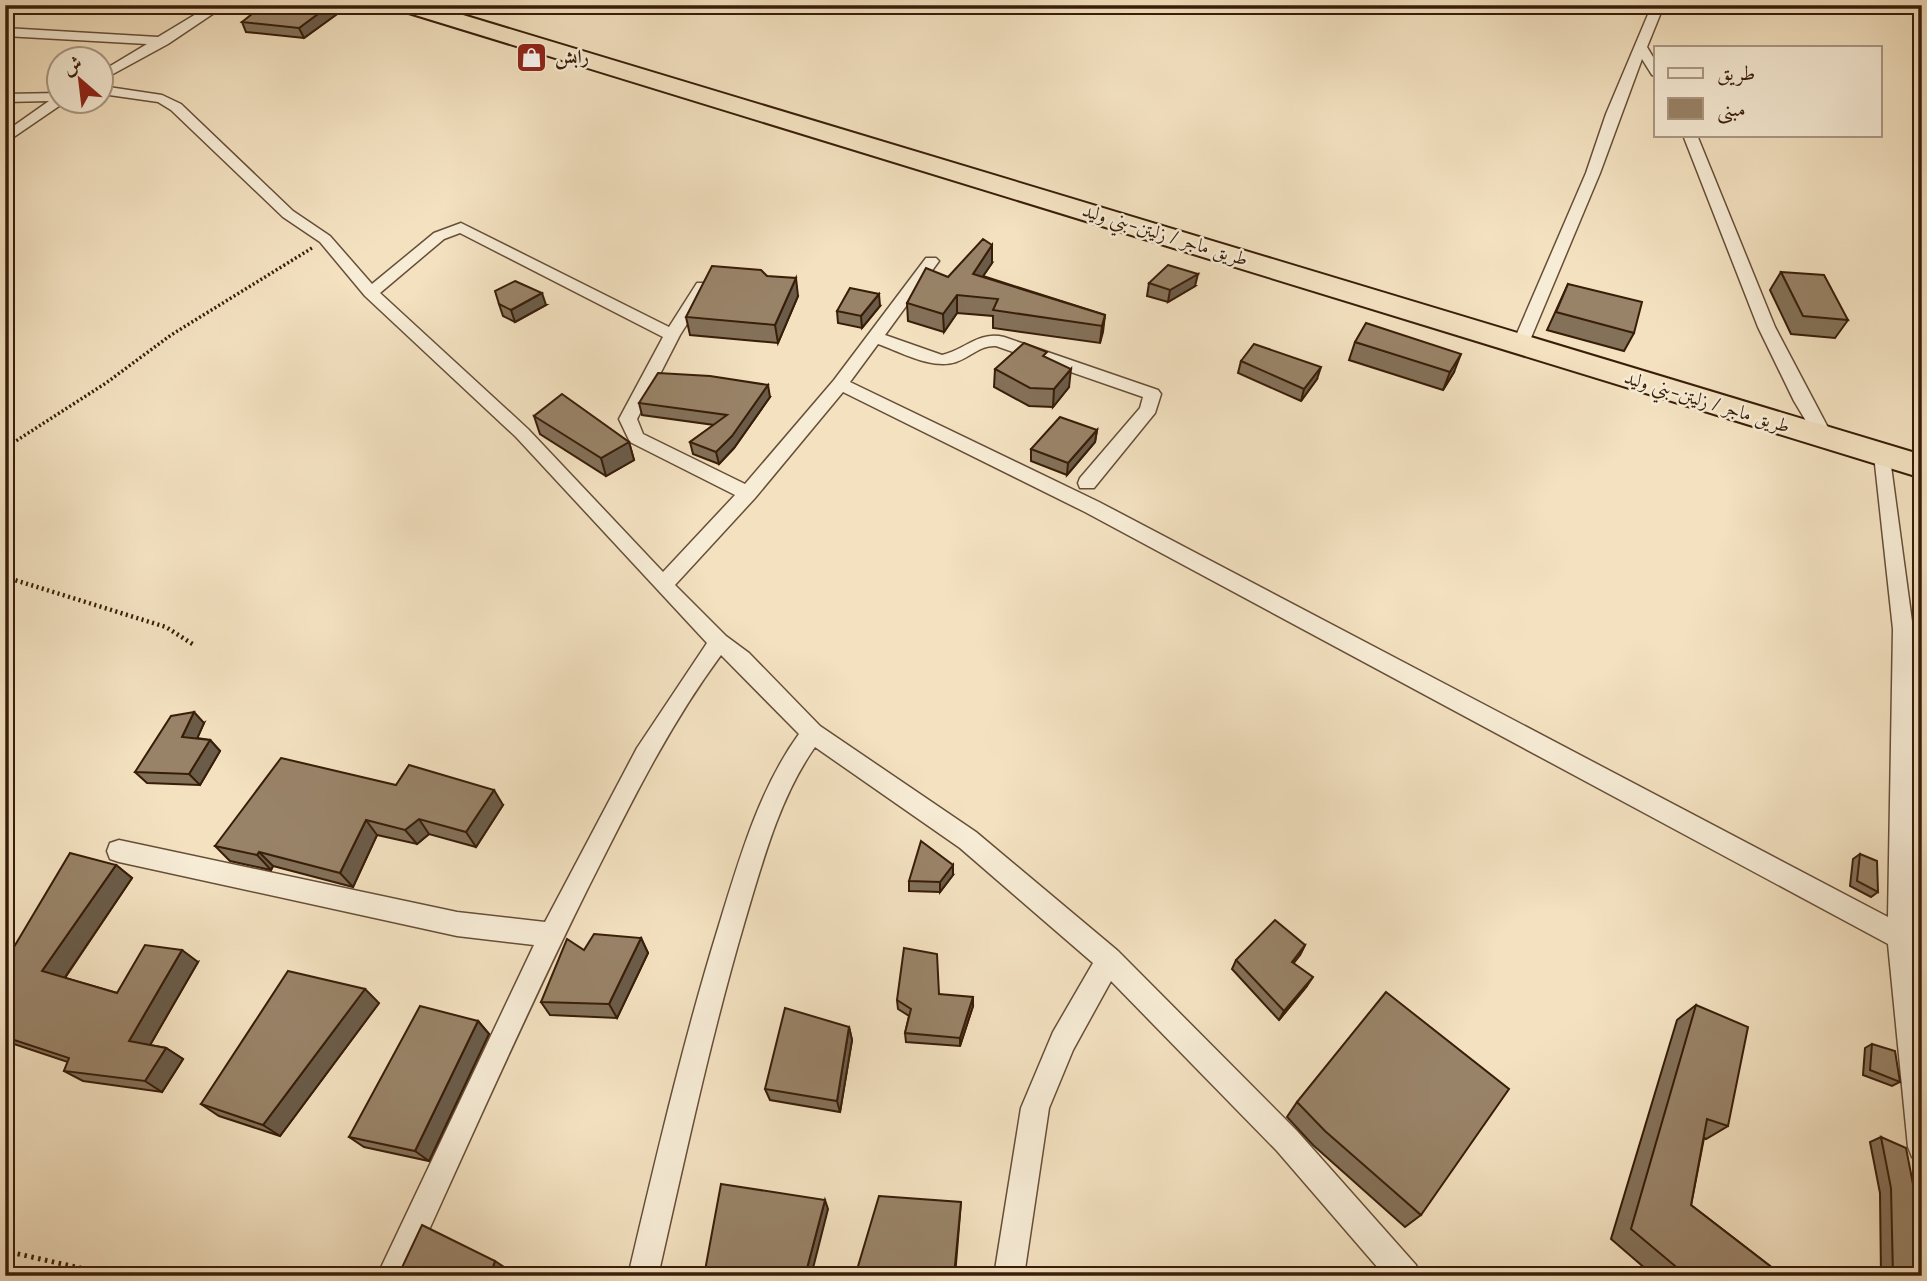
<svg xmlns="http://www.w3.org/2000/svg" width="1927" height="1281" font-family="Cardo,Amiri,serif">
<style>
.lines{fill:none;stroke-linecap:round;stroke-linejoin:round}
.street-casing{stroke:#674e37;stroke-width:3}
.highway-casing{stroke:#381d09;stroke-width:4}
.path-far2{stroke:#381d09;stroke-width:3.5;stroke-dasharray:2 2.5;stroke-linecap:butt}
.path-far1{stroke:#381d09;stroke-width:4.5;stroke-dasharray:2 3.5;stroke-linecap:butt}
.path{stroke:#381d09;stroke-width:5;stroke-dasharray:2.5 4.5;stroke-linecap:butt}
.street{fill:#f7ecd6;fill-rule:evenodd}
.highway{fill:#f3e1c0;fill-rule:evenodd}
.wall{fill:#847159;stroke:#381d09;stroke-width:2}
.shaded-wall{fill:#6b5c49;stroke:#381d09;stroke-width:2}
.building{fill:#998368;stroke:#381d09;stroke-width:2}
.labels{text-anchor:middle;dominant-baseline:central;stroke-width:5;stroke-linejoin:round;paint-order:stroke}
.far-poi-label{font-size:19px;font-weight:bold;fill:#381d09;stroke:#f7ecd6;text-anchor:start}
.far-street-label{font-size:19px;fill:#381d09;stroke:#f7ecd6}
</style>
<rect width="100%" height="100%" fill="#f3e1c0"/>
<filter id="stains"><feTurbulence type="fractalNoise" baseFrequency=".00286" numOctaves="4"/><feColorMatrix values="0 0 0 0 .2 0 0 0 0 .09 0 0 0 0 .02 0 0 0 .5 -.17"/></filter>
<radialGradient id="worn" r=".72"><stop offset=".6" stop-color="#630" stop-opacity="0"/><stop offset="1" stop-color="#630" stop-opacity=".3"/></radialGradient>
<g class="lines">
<defs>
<g id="street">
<polygon points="211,5 226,5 168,44 102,80 102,71 147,44 5,36 5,28 158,37"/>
<polygon points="1652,5 1664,5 1647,47 1656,62 1656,76 1652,75 1642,59 1600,173 1528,345 1520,350 1514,349 1512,345 1586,173 1606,114"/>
<path d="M102,86L162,95L181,104L293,211L330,236L372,284L434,233L461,223L669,327L697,283H709L711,286L680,335L637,419L643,434L745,484L834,380L926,258H936L939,261L885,335L942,355C965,350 978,331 1004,337L1158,390L1161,394L1155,413L1094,488H1080L1078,483L1080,478L1140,408L1143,397L996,346C980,345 971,357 956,362C932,370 901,352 878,344L850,382L1099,502L1888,917L1893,629L1874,455L1877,451H1889L1913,629V932L1922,942V972L1916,970L1922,1018V1161L1912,1157L1908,1147L1888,944L1085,512L843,392L755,498L675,585L726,636L749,653L820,726L976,832L1118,951L1297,1131L1416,1265L1420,1276H1385L1277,1151L1111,981L1073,1050L1049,1108L1024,1276H994L1021,1108L1053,1032L1093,963L960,848L815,747C779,798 762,864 744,924C710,1040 685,1158 658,1276H628C656,1158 683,1041 719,925C739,860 759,789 799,734L721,655C667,728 628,809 587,890C524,1017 467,1147 408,1276H377L534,945L457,936L119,862L110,859L107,851L110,843L119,840L457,912L545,922L637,748L707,643L516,437L365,296L320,242L283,217L171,110L158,102L102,94ZM460,233L663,337L619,419L630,442L735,495L663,572L528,429L380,293L444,239Z"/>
<polygon points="60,93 60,102 65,102 5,143 5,132 49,101 5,102 5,94"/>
<polygon points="1683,135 1697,135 1775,327 1833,437 1830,441 1818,441 1794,401 1758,327"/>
</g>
<polygon id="highway" points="397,5 430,5 1922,455 1922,478 399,10"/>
</defs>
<use href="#street" class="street-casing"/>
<use href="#highway" class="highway-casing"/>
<polyline class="path-far2" points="5,448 106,383 171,335 312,248"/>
<polyline class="path-far1" points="5,577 166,627 194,645"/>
<polyline class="path" points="5,1248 14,1253 115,1276"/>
<use href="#street" class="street"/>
<use href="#highway" class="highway"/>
</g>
<g class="wall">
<polygon points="348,6 304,38 246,32 242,22"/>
<polygon points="992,263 983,276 1105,315 1100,343 993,328 993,316 957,313 944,332 908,321 907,303 948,277"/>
<polygon points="1781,272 1848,320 1835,338 1791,334 1770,290"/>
<polygon points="767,276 798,296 778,343 690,335 686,317"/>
<polygon points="1149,283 1195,286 1168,302 1147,296"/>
<polygon points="1568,284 1634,333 1624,351 1547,330"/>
<polygon points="499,304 546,305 515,322 503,316"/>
<polygon points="880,306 862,328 838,323 837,311"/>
<polygon points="1355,342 1454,372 1443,390 1349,360"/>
<polygon points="1047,358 1069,387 1053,407 1029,406 994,387 995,369"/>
<polygon points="1241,361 1317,379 1301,401 1238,373"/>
<polygon points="770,397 734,448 719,464 693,454 690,442 714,425 642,415 639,403"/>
<polygon points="534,416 629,442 634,460 606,476 540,434"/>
<polygon points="1097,430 1095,442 1067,475 1031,461 1031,449"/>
<polygon points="204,723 197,738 210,740 220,751 200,785 147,783 135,772"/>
<polygon points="396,785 503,805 476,847 429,834 417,844 377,835 353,887 273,866 271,870 230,861 215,846"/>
<polygon points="1860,854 1878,892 1871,897 1850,886 1853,859"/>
<polygon points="116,865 132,878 65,978 117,993 198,962 150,1045 166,1048 183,1059 162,1092 83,1081 64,1071 68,1062 5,1041 5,962"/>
<polygon points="953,875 940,892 909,891 909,881"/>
<polygon points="641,938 648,953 617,1018 550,1015 541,1002 584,950"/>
<polygon points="1305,945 1300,955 1293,963 1307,986 1279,1020 1232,969 1236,960"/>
<polygon points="939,994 973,1006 960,1046 906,1042 905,1033 909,1016 898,1009 897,1000"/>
<polygon points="379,1003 280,1136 219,1116 201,1104"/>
<polygon points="1696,1005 1728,1126 1706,1139 1704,1138 1691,1205 1783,1276 1654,1276 1611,1239 1677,1020"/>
<polygon points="478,1021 489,1034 429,1161 364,1147 349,1137"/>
<polygon points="849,1027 852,1040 840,1112 770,1100 765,1089"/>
<polygon points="1872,1044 1900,1082 1892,1086 1863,1075 1865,1048"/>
<polygon points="1297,1102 1421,1215 1405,1227 1313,1145 1287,1117"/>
<polygon points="1881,1137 1916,1276 1881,1276 1880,1193 1870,1142"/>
</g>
<g class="shaded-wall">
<polygon points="330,5 348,6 304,38 299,28"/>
<polygon points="992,245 992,263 973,291 973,274"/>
<polygon points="1198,274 1195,286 1168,302 1170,290"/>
<polygon points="796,278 798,296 778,343 775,325"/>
<polygon points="542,293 546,305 515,322 511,310"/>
<polygon points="879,294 880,306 862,328 861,316"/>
<polygon points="957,295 957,313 944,332 943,314"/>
<polygon points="1105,315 1103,332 1100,343 1102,326"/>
<polygon points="1461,354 1454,372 1443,390 1450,372"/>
<polygon points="1321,367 1317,379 1301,401 1304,389"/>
<polygon points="1071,369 1069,387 1053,407 1054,389"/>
<polygon points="768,385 770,397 734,448 719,464 716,452"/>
<polygon points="1097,430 1095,442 1067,475 1068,463"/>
<polygon points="629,442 634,460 606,476 601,458"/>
<polygon points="194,712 204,723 193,748 182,737"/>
<polygon points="210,740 220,751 200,785 189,774"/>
<polygon points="494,790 503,805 476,847 466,832"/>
<polygon points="419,819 429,834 417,844 405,830"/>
<polygon points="366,820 377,835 353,887 340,873"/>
<polygon points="259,852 273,866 271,870 257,855"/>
<polygon points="116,865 132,878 61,983 42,971"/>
<polygon points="953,865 953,875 940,892 940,882"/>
<polygon points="641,938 648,953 617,1018 609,1004"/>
<polygon points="1305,945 1300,955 1287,972 1292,962"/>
<polygon points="182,950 198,962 146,1052 129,1041"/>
<polygon points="1313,977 1307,986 1279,1020 1284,1011"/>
<polygon points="365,989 379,1003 280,1136 263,1125"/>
<polygon points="973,997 973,1006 960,1046 960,1038"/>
<polygon points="478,1021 489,1034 429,1161 415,1151"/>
<polygon points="849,1027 852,1040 840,1112 837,1101"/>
<polygon points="166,1048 183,1059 162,1092 145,1081"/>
<polygon points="825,1200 828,1209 811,1276 805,1276"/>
<polygon points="961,1202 955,1276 954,1276"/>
<polygon points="495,1261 507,1269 505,1276 490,1276"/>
</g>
<g class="building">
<polygon points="263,5 330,5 299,28 242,22"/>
<polygon points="983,239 992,245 973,274 1105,315 1102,326 993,310 998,299 957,295 943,314 907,303 926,268 948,277"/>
<polygon points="1168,265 1198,274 1170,290 1149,283"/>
<polygon points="712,266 761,270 767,276 796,278 775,325 686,317"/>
<polygon points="1781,272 1824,275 1848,320 1803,316"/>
<polygon points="515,281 542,293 511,310 499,304 495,291"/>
<polygon points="1568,284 1642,302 1634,333 1556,312"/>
<polygon points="850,288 879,294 861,316 837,311"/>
<polygon points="1366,323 1461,354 1450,372 1355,342"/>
<polygon points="1024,343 1047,352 1043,356 1071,369 1054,389 1030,388 995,369"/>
<polygon points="1254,344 1321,367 1304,389 1241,361"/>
<polygon points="658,373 710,376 768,385 732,436 716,452 690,442 727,415 639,403"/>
<polygon points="562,394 629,442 601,458 534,416"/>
<polygon points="1060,417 1097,430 1068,463 1031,449"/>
<polygon points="194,712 182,737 210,740 189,774 135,772 171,716"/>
<polygon points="281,758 396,785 409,765 494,790 466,832 419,819 405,830 366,820 340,873 259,852 257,855 215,846"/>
<polygon points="921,841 953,865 940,882 909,881"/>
<polygon points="70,853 116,865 42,971 117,993 145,945 182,950 129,1041 166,1048 145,1081 64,1071 69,1058 5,1037 5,962"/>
<polygon points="1860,854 1877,861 1878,892 1857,881"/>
<polygon points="1275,920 1305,945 1292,962 1313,977 1284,1011 1236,960"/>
<polygon points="594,934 641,938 609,1004 541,1002 567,939 584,950"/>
<polygon points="904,948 937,954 939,994 973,997 960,1038 905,1033 911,1009 897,1000"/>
<polygon points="288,971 365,989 263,1125 201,1104"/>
<polygon points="1386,992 1509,1089 1421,1215 1325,1131 1297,1102"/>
<polygon points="1696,1005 1748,1027 1728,1126 1707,1119 1691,1205 1783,1276 1687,1276 1631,1229"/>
<polygon points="420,1006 478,1021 415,1151 349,1137"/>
<polygon points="785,1008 849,1027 837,1101 765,1089"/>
<polygon points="1872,1044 1895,1051 1900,1082 1870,1070"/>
<polygon points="1881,1137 1906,1148 1914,1189 1916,1276 1893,1276 1891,1188"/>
<polygon points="721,1184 825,1200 805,1276 704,1276"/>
<polygon points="879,1196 961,1202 954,1276 865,1276 856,1273"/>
<polygon points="422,1225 495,1261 490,1276 398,1276"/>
<polygon points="1061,1270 1088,1276 1060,1276"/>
</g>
<defs>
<symbol id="shop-square" viewBox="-11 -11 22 22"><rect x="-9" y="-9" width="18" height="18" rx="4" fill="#8f2418" stroke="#f7ecd6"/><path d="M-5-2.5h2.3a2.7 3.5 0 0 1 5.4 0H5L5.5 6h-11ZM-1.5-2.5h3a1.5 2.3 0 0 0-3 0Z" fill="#fff"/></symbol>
</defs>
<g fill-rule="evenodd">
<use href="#shop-square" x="514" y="40" width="35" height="35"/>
</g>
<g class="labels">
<g class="far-poi-label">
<text x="555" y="57">رابش</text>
</g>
<g class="far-street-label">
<text transform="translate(1165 235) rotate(17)">طريق ماجر / زليتن-بني وليد</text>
<text transform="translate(1707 402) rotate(17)">طريق ماجر / زليتن-بني وليد</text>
</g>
</g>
<rect width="1927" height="1281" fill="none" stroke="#f3e1c0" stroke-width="28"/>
<rect x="7" y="7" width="1913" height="1267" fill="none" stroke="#381d09" stroke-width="3.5"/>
<rect x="14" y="14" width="1899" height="1253" fill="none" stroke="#381d09" stroke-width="2"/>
<rect x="1654" y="46" width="228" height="91" fill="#f7ecd6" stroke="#ab9984" stroke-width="2"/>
<rect x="1668" y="68" width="35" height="10" fill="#f7ecd6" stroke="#ab9984" stroke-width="2"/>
<text x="1717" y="80" font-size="21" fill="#381d09">طريق</text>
<rect x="1668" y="98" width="35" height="21" fill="#998368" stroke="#ab9984" stroke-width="2"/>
<text x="1717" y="116" font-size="21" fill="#381d09">مبنى</text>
<g transform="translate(80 80) rotate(332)"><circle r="33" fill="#f7ecd6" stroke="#ab9984" stroke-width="2"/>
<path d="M0-5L12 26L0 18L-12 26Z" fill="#8f2418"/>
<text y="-10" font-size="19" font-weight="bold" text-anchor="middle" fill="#381d09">ش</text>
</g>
<rect width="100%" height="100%" filter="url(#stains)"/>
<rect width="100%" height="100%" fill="url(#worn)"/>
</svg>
